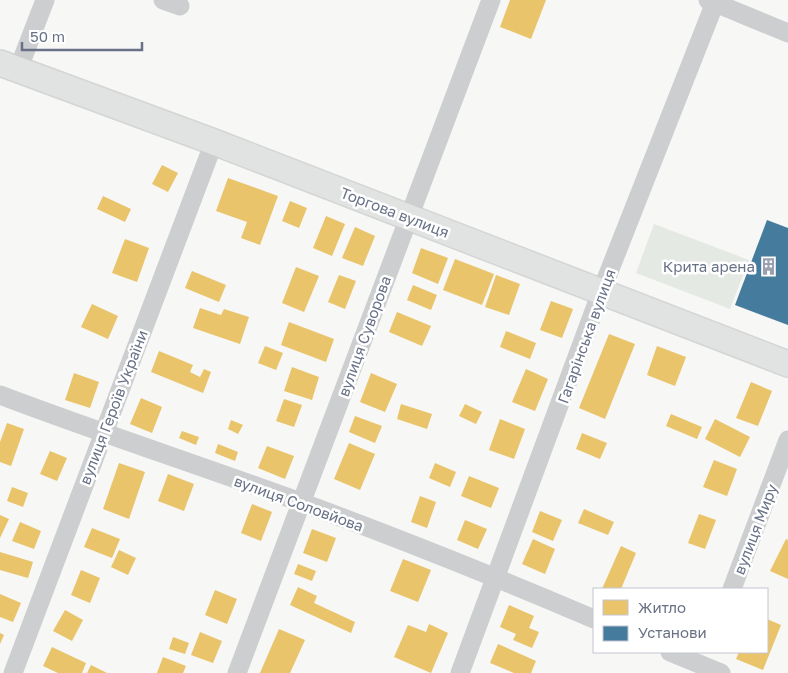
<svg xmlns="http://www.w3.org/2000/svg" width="788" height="673" font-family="'Golos Text',sans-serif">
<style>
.green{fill:#e5e9e4}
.homes{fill:#e9c46a}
.public{fill:#457b9d}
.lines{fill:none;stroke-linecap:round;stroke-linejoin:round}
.major-casing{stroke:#d4d5d5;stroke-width:28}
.minor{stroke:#cdced0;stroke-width:19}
.major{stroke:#e1e2e2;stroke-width:25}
.labels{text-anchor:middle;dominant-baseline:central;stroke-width:5;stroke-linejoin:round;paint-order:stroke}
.street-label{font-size:15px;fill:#687186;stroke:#fff}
.poi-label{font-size:15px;fill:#687186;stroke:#fff;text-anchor:end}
</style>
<rect width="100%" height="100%" fill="#f7f7f6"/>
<polygon class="green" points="654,224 749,260 730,309 636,273"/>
<g class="homes">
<polygon points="510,0 546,0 531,39 500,27"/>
<polygon points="162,165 178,173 168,192 152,184"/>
<polygon points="228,178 278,196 260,245 241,238 247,222 216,211"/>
<polygon points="103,196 131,209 125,222 97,209"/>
<polygon points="290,201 307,208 299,228 282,221"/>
<polygon points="326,216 345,224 332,256 313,248"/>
<polygon points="355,227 375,236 363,266 342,258"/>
<polygon points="125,239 149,248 137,282 112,273"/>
<polygon points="421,248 448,258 438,284 412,273"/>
<polygon points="455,259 494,274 482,305 443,290"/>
<polygon points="296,267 319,276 304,312 282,303"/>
<polygon points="192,271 226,285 219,302 185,288"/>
<polygon points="339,275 356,281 345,309 328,302"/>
<polygon points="496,275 520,284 509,315 485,307"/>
<polygon points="413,285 437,295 431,310 407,300"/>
<polygon points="551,301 573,309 562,338 540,330"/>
<polygon points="92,304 118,316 108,339 81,327"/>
<polygon points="200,308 221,315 224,309 249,317 240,344 193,328"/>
<polygon points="397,312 431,326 422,346 389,332"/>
<polygon points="289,322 334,339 326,362 281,345"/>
<polygon points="506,331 536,343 530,359 500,347"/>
<polygon points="609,334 635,344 605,419 579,408"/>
<polygon points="265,346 283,353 276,370 258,363"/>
<polygon points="657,346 686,357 675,386 647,375"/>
<polygon points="159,351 193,365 190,372 200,377 204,369 211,372 203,393 151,372"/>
<polygon points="292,367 319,377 312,400 284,391"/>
<polygon points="526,369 548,379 535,411 512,402"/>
<polygon points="74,373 99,382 90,408 65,400"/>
<polygon points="371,373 397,384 385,412 360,402"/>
<polygon points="751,382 772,391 758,426 736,418"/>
<polygon points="141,398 162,407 152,433 130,424"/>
<polygon points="284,399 302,405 294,427 276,421"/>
<polygon points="401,404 432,414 427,429 397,419"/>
<polygon points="465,404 482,412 476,424 459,416"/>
<polygon points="671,414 702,427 697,439 666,426"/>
<polygon points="355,416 382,426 375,443 349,432"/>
<polygon points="500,419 525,429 514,459 489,450"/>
<polygon points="715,419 750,437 740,457 705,439"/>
<polygon points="231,420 243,425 238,434 228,429"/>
<polygon points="7,423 24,429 11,466 0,462 0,442"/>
<polygon points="182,431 199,437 196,445 179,438"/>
<polygon points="582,433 607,443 600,459 576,449"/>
<polygon points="349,443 375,454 360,490 334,479"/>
<polygon points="218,444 238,452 235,461 215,453"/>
<polygon points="267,446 294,456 285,479 258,468"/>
<polygon points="50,451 67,458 57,481 40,474"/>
<polygon points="714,460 737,469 727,496 703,487"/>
<polygon points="119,463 145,472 129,519 103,509"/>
<polygon points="435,463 456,472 450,487 429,478"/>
<polygon points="168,474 194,484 184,511 158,501"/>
<polygon points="469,476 499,488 491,508 461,496"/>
<polygon points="12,487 28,493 23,507 7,501"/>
<polygon points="420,496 436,502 427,528 411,522"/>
<polygon points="252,504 272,512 261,541 241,533"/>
<polygon points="584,509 614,522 608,535 578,523"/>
<polygon points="540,511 562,520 553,541 532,532"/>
<polygon points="699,514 716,520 705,549 688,543"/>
<polygon points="0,515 9,519 0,538"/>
<polygon points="465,520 487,529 478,549 457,540"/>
<polygon points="20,522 41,531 34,549 12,541"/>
<polygon points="92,528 120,539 112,558 84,547"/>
<polygon points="312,529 336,538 327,562 303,553"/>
<polygon points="533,539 555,549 545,574 522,564"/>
<polygon points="786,539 788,540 788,579 770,571"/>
<polygon points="621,546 636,553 621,589 602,589"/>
<polygon points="119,550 136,558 128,575 111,567"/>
<polygon points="0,552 33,562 28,578 0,570"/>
<polygon points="403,559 431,570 418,602 390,591"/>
<polygon points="298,564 316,571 312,581 294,574"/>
<polygon points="81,570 100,578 90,603 71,595"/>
<polygon points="298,587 317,596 314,603 355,622 351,633 290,605"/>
<polygon points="215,590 237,599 227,624 205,615"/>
<polygon points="0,594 21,603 13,622 0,617"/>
<polygon points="509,605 534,616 529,628 539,632 532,648 513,640 516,634 500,627"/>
<polygon points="65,610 83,620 72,641 53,631"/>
<polygon points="767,619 781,625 763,670 736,659 739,652 767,652"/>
<polygon points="429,624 448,633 431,673 394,657 408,625 426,632"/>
<polygon points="279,629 305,640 290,673 260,673"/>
<polygon points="200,632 222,641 213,663 191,655"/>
<polygon points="0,633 4,635 0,644"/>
<polygon points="173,637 189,643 185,654 169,649"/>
<polygon points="498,644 536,661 531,673 514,673 490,663"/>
<polygon points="52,647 86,663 82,673 58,673 43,666"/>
<polygon points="163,657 186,666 183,673 157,673"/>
<polygon points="91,665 107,673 87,673"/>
</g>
<polygon class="public" points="767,220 788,228 788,325 735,305"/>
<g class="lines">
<defs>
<polyline id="major" points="0,63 214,142 788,364"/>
</defs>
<use href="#major" class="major-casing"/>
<g class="minor">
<polyline points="163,0 180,6"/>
<polyline points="708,0 788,33"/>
<polyline points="18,70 45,0"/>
<path d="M0,395C100,433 202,466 303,503C401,539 498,578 594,619"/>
<polyline points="732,589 788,440"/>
<polyline points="670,652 721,673"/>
<polyline points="13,673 214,142"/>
<polyline points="237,673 491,0"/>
<polyline points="460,673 601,292 716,0"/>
</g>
<use href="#major" class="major"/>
</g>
<defs>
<symbol id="building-bare" viewBox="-9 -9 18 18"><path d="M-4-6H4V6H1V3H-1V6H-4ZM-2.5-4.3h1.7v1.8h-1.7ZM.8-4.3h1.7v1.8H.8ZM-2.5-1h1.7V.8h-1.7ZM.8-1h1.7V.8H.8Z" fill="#9aa0ad" stroke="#fff" stroke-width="2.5" paint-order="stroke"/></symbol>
</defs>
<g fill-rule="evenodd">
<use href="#building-bare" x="756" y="254" width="25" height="25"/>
</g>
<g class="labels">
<g class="street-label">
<text transform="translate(395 212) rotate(21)">Торгова вулиця</text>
<text transform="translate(364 336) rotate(-70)">вулиця Суворова</text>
<text transform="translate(586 336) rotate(-70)">Гагарінська вулиця</text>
<text transform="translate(113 407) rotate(-69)">вулиця Героїв України</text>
<text transform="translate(299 503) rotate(20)">вулиця Соловйова</text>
<text transform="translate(755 529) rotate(-69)">вулиця Миру</text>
</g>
<g class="poi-label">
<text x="755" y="266">Крита арена</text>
</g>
</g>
<rect x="593" y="588" width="175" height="65" fill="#ffffff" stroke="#c3c6cf"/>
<rect x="603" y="600" width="25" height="15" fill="#e9c46a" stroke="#c3c6cf"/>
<text x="638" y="613" font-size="15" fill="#687186">Житло</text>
<rect x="603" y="626" width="25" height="15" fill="#457b9d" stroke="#c3c6cf"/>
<text x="638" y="638" font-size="15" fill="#687186">Установи</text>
<path d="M22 42v8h120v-8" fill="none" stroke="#687186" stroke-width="2.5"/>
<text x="30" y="42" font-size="15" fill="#687186" stroke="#ffffff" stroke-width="4" paint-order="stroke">50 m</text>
</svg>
